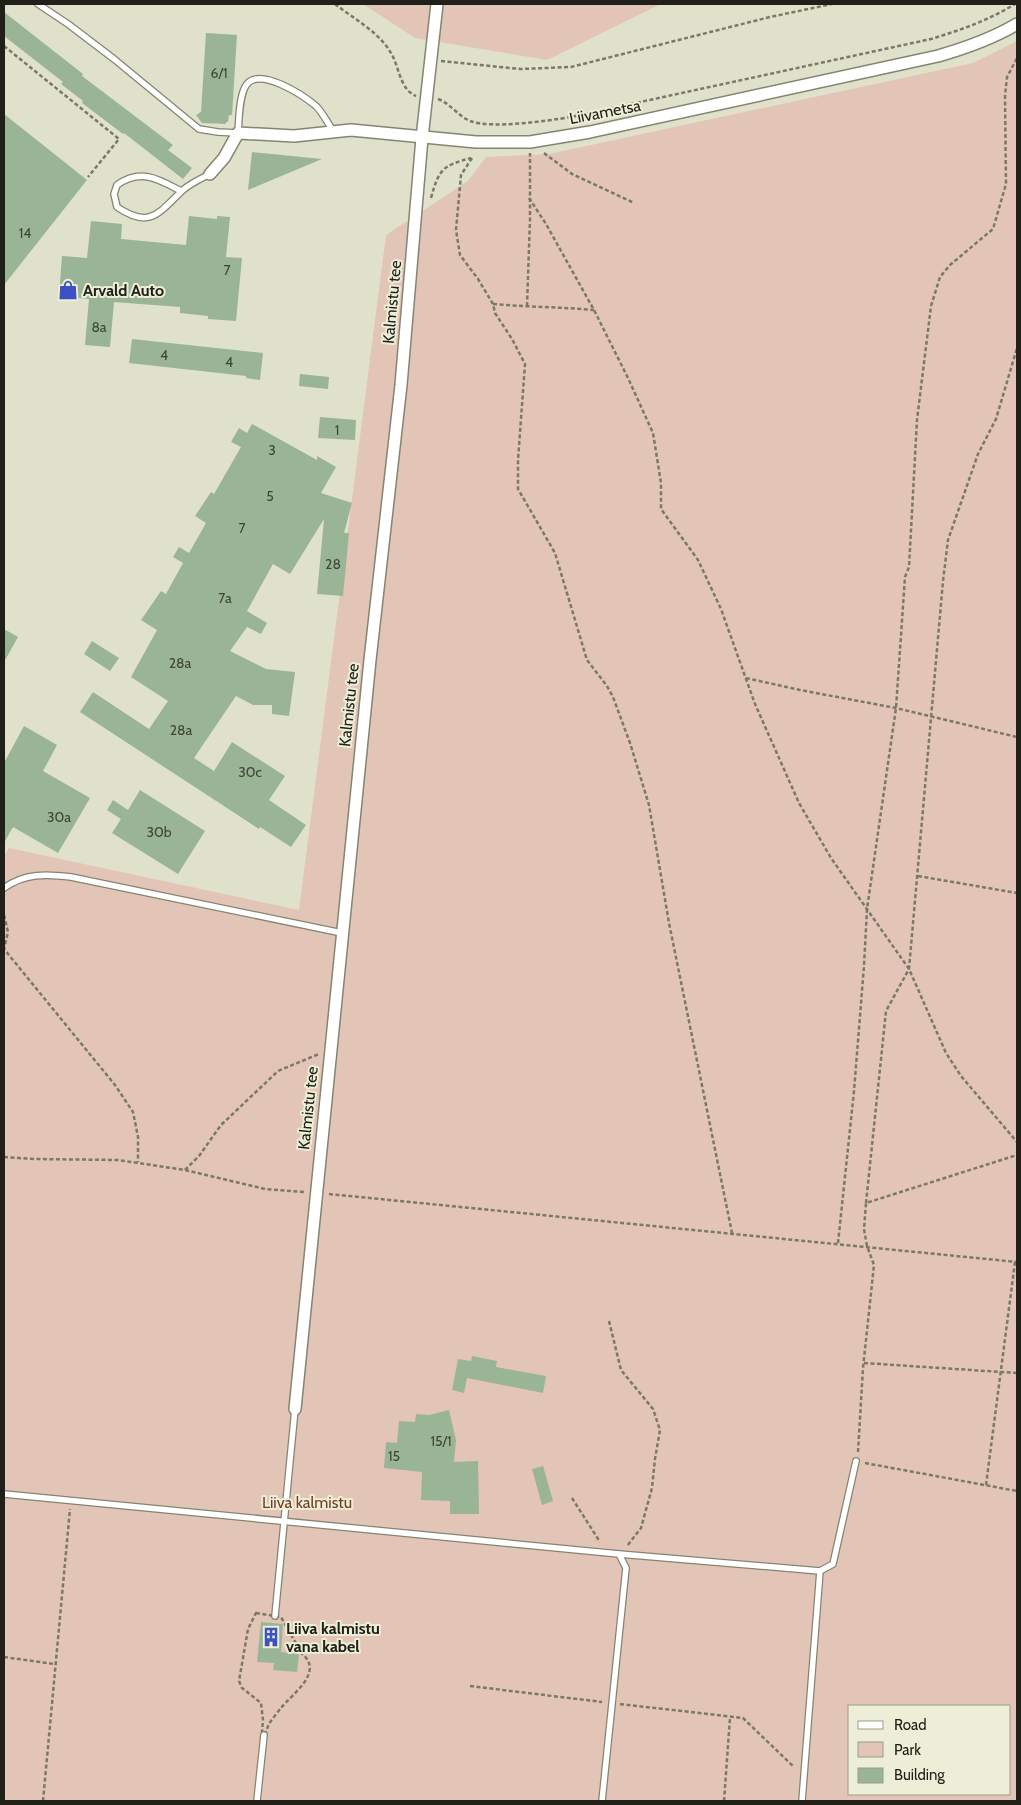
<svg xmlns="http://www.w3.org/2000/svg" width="1021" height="1805" font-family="Cabin,sans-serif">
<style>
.green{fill:#e3c5b7;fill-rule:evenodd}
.building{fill:#99b595}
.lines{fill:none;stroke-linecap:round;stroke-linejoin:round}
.lane-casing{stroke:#848570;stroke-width:8}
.street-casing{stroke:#848570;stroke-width:14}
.path{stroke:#79796a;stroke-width:2.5;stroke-dasharray:4 2.5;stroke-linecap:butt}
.lane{stroke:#fff;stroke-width:5.5}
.street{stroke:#fff;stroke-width:11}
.labels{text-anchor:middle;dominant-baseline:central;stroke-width:4;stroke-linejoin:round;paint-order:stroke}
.number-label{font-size:14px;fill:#3e4537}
.street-label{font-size:16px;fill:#202018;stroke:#edeed7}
.poi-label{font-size:16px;font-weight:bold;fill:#202018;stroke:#edeed7;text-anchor:start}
.park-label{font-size:16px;fill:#723d23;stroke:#edeed7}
</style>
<rect width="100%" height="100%" fill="#e0e1ca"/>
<g class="green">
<polygon points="363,4 661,4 547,60 415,38"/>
<path d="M1017,41V1801H4V856L9,848L299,910L386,235L468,181L486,157L549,154L973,63ZM850,1706H1010V1794H850Z"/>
</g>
<g class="building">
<polygon points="4,12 83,74 82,76 173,145 168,150 192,168 183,179 124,133 123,134 82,103 83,101 61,84 63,82 4,36"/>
<polygon points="206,33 237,35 232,115 229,115 228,122 226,122 226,124 202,123 196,115 201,112"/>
<polygon points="4,114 87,180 4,285"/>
<polygon points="252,152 322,159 248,190"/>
<polygon points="189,216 217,219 217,216 230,217 226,257 242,258 236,321 208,319 208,316 180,313 180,307 114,302 110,347 85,345 89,299 59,296 62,256 87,258 91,221 122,224 121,239 186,245"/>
<polygon points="132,339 263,353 260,380 246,378 246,376 129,363"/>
<polygon points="300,374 329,377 328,389 299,386"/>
<polygon points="320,417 356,420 355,440 318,438"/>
<polygon points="252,424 317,460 317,456 336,467 321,493 352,503 344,533 349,533 343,596 317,594 324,519 290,574 273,564 247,611 267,623 261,634 247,627 230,651 266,669 295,672 289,716 272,714 272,705 253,705 236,696 194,758 214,771 232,742 285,776 269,800 306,825 291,847 260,827 259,829 80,712 93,692 149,729 168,701 131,677 157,630 141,620 161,591 166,594 183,563 173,557 179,547 189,553 206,523 195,516 211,492 214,494 241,447 231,442 239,428 247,433"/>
<polygon points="4,629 18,637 4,662"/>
<polygon points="92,641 119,658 110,671 84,654"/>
<polygon points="24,726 57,745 43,771 90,798 58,853 13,827 4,843 4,763"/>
<polygon points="140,790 205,831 178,874 112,833 121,819 107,810 113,800 128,810"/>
<polygon points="472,1356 497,1361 496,1367 546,1376 543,1393 467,1378 464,1393 452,1390 458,1359 471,1361"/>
<polygon points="449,1410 456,1440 454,1462 478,1461 479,1514 450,1514 450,1501 421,1500 422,1472 384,1468 386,1442 397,1443 399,1421 415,1422 416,1414 429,1415"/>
<polygon points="543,1466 553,1501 542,1505 532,1469"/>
<polygon points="261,1622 283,1624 281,1652 299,1654 297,1672 273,1670 274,1663 257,1662"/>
</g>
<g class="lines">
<defs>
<g id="lane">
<path d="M38,4L68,24L114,59L199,129L218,132L238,133C239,120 239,94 247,84C261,67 304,96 316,106C323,113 328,124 334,132"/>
<path d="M181,191C158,179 141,168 117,185L114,194L117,207C151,230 159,212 183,190C191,183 200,179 210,174"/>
<path d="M4,888C25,873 46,874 71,877L342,933"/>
<polyline points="4,1494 619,1554 820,1571 833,1564 856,1461"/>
<polyline points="275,1616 295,1409"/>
<polyline points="257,1801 264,1735"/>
<polyline points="602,1801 626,1568 619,1554"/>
<polyline points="802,1801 820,1571"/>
</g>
<g id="street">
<path d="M210,174L224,158L238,133L294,136L351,130L476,142H530L590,132L938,56C966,48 992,39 1017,24"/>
<polyline points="295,1409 370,660 401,385 422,138 437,4"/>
</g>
</defs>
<use href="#lane" class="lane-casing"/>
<use href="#street" class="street-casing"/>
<g class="path">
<path d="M335,4C354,19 379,32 391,53C399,66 400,90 416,96"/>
<polyline points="4,46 119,139 88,177"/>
<polyline points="441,61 520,69 571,67 770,17 832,4"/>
<path d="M438,99C451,104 458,116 470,121C492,129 547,121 571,117L931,39C961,30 989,20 1015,4"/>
<polyline points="544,153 572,174 634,203"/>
<polyline points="472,158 461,175 456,230 460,255 478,279 493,304 495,313 512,339 525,364 518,460 518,489 555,553 587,660 607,686 613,697 630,743 649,805 669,923 732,1233"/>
<path d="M431,198C439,169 442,166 471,158"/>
<polyline points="529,198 546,224 594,310 628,378 653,433 661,483 661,509 698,560 721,609 755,704 799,803 831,858 909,969 946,1053 961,1076 1017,1142"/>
<path d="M493,304C527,307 560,307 594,310"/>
<polyline points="527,306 530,219 530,153"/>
<polyline points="746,678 800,690 896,708 1017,737"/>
<polyline points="918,876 1017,893"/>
<polyline points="4,915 8,932 4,949 115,1085 133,1112 138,1137 138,1162"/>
<polyline points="4,1157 34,1159 118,1160 185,1170 265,1189 304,1192"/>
<polyline points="185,1170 199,1156 221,1125 278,1071 319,1054"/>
<polyline points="329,1194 1017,1262"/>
<polyline points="866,1203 886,1011 909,969 943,581 948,540 978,454 996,419 1017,348"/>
<polyline points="838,1243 854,1091 864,966 867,909 896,708 905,577 909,567 917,420 931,306 940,277 950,265 993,229 1006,184 1005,96 1007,77 1017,58"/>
<polyline points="609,1321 621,1370 653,1409 660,1430 655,1459 652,1488 641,1528 627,1546"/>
<polyline points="864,1363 1017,1373"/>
<polyline points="858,1452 863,1368 874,1265 867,1246 864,1229 866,1203 1017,1155"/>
<polyline points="865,1463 1017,1491"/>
<polyline points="986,1485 1015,1262"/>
<polyline points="572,1498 600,1542"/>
<path d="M256,1613L281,1617L302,1654C325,1672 291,1695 281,1708C277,1713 272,1719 269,1724C267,1728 267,1731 264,1735L262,1732L263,1720L261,1703L242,1688L239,1681L248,1629Z"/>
<polyline points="4,1657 54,1664"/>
<polyline points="470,1686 602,1702"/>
<polyline points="620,1704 743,1718 794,1767"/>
<polyline points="43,1801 70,1509"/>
<polyline points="724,1801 730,1718"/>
</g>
<use href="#lane" class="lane"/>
<use href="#street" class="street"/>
</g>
<defs>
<symbol id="shop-bare" viewBox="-9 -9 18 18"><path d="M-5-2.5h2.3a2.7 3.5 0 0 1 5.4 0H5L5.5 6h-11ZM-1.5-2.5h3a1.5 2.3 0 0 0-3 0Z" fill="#3c51c4" stroke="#edeed7" stroke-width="2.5" paint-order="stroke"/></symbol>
<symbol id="building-bare" viewBox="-9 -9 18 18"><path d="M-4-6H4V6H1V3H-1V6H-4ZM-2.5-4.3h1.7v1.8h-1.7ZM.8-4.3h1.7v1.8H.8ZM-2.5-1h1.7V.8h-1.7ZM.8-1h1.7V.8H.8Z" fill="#3c51c4" stroke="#edeed7" stroke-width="2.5" paint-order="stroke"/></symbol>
</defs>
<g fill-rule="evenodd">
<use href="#shop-bare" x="54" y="276" width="28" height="28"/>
<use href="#building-bare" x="257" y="1623" width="28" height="28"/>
</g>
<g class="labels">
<g class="number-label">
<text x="219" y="73">6/1</text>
<text x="25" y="233">14</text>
<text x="227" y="270">7</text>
<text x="99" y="327">8a</text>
<text x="164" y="355">4</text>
<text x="229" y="362">4</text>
<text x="337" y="430">1</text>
<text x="272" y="450">3</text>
<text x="270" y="496">5</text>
<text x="242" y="528">7</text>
<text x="333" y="564">28</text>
<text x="225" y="598">7a</text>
<text x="180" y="663">28a</text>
<text x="181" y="730">28a</text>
<text x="250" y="772">30c</text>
<text x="59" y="817">30a</text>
<text x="159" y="832">30b</text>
<text x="441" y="1441">15/1</text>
<text x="394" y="1456">15</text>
</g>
<g class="street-label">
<text transform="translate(605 112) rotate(-11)">Liivametsa</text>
<text transform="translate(392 302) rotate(-85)">Kalmistu tee</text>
<text transform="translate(349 705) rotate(-84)">Kalmistu tee</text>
<text transform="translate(308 1108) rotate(-84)">Kalmistu tee</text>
</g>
<g class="poi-label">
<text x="83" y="290">Arvald Auto</text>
<text x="286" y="1628">Liiva kalmistu<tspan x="286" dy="18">vana kabel</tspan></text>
</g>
<g class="park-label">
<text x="307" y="1502">Liiva kalmistu</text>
</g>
</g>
<rect width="1021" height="1805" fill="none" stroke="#202018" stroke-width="10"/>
<rect x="848" y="1705" width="162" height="90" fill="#edeed7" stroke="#9b9c8b"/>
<rect x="858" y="1721" width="25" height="8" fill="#ffffff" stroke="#9b9c8b"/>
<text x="894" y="1730" font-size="15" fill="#202018">Road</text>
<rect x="858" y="1742" width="25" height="15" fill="#e3c5b7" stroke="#9b9c8b"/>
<text x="894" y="1755" font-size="15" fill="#202018">Park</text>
<rect x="858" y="1768" width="25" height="15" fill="#99b595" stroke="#9b9c8b"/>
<text x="894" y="1780" font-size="15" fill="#202018">Building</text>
</svg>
